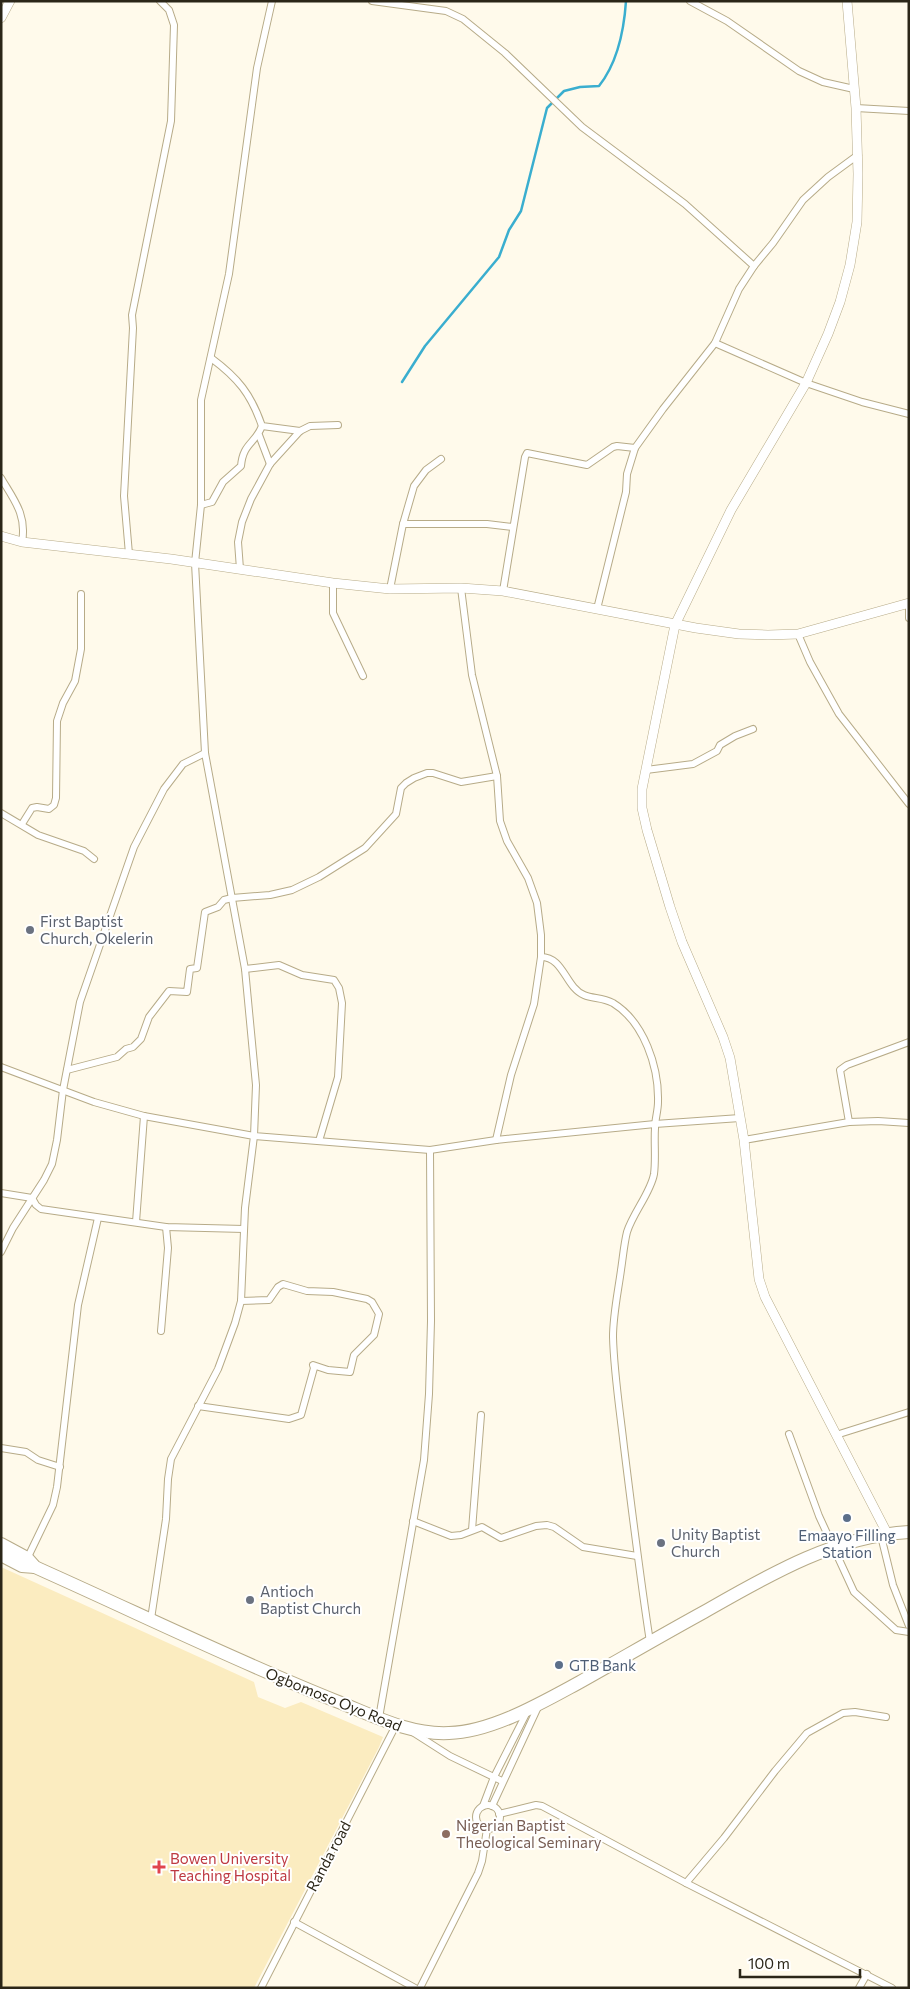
<svg xmlns="http://www.w3.org/2000/svg" width="910" height="1989" font-family="Commissioner,sans-serif">
<style>
.built{fill:#fbecc0}
.lines{fill:none;stroke-linecap:round;stroke-linejoin:round}
.stream{stroke:#3aaecf;stroke-width:2.5}
.street-casing{stroke:#b7ab88;stroke-width:8}
.secondary-casing{stroke:#b7ab88;stroke-width:10}
.highway-casing{stroke:#b7ab88;stroke-width:14}
.street{stroke:#fff;stroke-width:6}
.secondary{stroke:#fff;stroke-width:9}
.highway{stroke:#fff;stroke-width:12}
.worship-dot{fill:#6b7280;stroke:#fff;stroke-width:2}
.service-dot{fill:#5c6f8a;stroke:#fff;stroke-width:2}
.education-dot{fill:#8d6e63;stroke:#fff;stroke-width:2}
.health-dot{fill:#e0444e;stroke:#fff;stroke-width:2}
.labels{text-anchor:middle;dominant-baseline:central;stroke-width:4;stroke-linejoin:round;paint-order:stroke}
.worship-label{font-size:15px;fill:#5b616d;stroke:#fff;text-anchor:start}
.service-label{font-size:15px;fill:#4e5e75;stroke:#fff}
.street-label{font-size:15px;fill:#2b2618;stroke:#fff}
.education-label{font-size:15px;fill:#785e54;stroke:#fff;text-anchor:start}
.health-label{font-size:15px;fill:#be3a42;stroke:#fff;text-anchor:start}
</style>
<rect width="100%" height="100%" fill="#fffaeb"/>
<polygon class="built" points="1,1567 254,1682 258,1697 285,1708 301,1702 383,1737 379,1747 254,1988 1,1988"/>
<g class="lines">
<path class="stream" d="M402,382L425,346L499,257L509,230L521,211L547,108L564,91L580,87L599,86C618,62 624,31 626,1"/>
<defs>
<g id="street">
<polyline points="272,1 257,68 229,274 201,400 201,505 195,563 205,753 245,969 256,1085 254,1136 430,1150 496,1140 655,1124 740,1118"/>
<polyline points="372,1 446,11 463,19 505,53 582,127 685,204 754,266"/>
<polyline points="690,1 727,21 799,71 823,82 854,89"/>
<polyline points="856,108 909,111"/>
<polyline points="715,343 806,383 862,402 909,414"/>
<path d="M211,358C238,378 251,394 262,426L300,431"/>
<polyline points="259,435 270,464"/>
<path d="M1,478C14,500 27,515 22,542"/>
<path d="M201,505L212,502L223,482L241,466C243,443 255,444 262,426"/>
<polyline points="403,524 487,524 513,527"/>
<polyline points="129,554 124,496 133,328 132,315 171,121 174,25 169,10 160,1"/>
<polyline points="240,569 238,542 242,522 251,499 270,464 300,431 310,426 338,425"/>
<polyline points="333,583 333,613 363,676"/>
<polyline points="461,588 472,675 497,776 500,821 507,841 528,878 537,903 541,935 541,957 534,1004 511,1075 496,1140"/>
<polyline points="390,589 403,524 414,486 426,470 441,459"/>
<polyline points="503,591 525,457 527,453 587,465 613,447 617,446 635,448"/>
<polyline points="909,603 909,618"/>
<polyline points="597,609 626,492 627,474 635,448 663,409 715,343 739,289 754,266 773,243 803,200 828,177 858,155"/>
<polyline points="798,634 810,662 839,714 909,804"/>
<polyline points="646,770 693,764 717,751 720,745 735,736 753,729"/>
<polyline points="1,813 38,835 84,851 94,859"/>
<polyline points="22,824 32,808 37,807 49,809 54,805 56,798 57,721 63,703 75,681 81,649 81,594"/>
<path d="M541,957C564,957 565,987 584,995C593,999 602,997 613,1003C644,1022 659,1067 658,1102C658,1111 655,1119 655,1128C654,1143 656,1159 654,1174C651,1192 633,1213 627,1232C624,1244 623,1257 621,1270C618,1292 613,1315 613,1337C614,1374 620,1411 624,1447C632,1512 640,1577 650,1642"/>
<polyline points="245,969 279,965 302,975 334,980 339,988 342,1003 338,1077 319,1141"/>
<polyline points="1,1067 94,1102 144,1116 254,1136 245,1208 241,1301 235,1323 218,1369 171,1459 168,1479 166,1519 151,1619"/>
<polyline points="67,1070 117,1057 126,1049 133,1047 141,1039 149,1017 169,991 187,992 190,969 197,968 205,912 218,907 224,900 232,898 270,895 292,890 319,877 365,848 396,814 401,788 406,783 414,778 427,773 433,773 461,782 497,776"/>
<polyline points="849,1122 840,1070 847,1065 909,1042"/>
<polyline points="744,1140 849,1122 878,1121 909,1123"/>
<polyline points="1,1193 32,1198 36,1205 41,1209 166,1227 244,1229"/>
<polyline points="136,1222 144,1116"/>
<polyline points="1,1252 13,1228 44,1180 52,1164 57,1140 63,1090 80,1002 134,847 164,789 183,764 205,753"/>
<polyline points="161,1331 168,1248 166,1227"/>
<polyline points="198,1406 289,1419 301,1415 314,1368 313,1365 328,1370 350,1372 354,1355 374,1335 379,1314 372,1302 367,1299 333,1292 307,1291 283,1284 278,1287 269,1300 241,1301"/>
<polyline points="789,1434 819,1516 854,1592 896,1630 909,1632"/>
<polyline points="836,1435 909,1412"/>
<polyline points="1,1448 26,1452 38,1460 60,1467"/>
<polyline points="413,1521 451,1536 461,1535 482,1527 501,1538 536,1526 547,1525 554,1527 583,1547 637,1556"/>
<polyline points="472,1530 481,1415"/>
<polyline points="881,1536 893,1585 909,1626"/>
<polyline points="27,1559 53,1505 57,1487 78,1305 98,1218"/>
<polyline points="379,1718 424,1460 429,1394 431,1321 430,1150"/>
<polyline points="414,1733 450,1756 502,1781"/>
<circle cx="488" cy="1817" r="12"/>
<polyline points="483,1806 494,1777 527,1712"/>
<polyline points="492,1806 538,1707"/>
<polyline points="499,1814 536,1805 542,1806 686,1883 892,1988"/>
<polyline points="686,1883 724,1838 775,1771 807,1733 843,1713 855,1712 886,1717"/>
<polyline points="294,1922 415,1988"/>
<polyline points="261,1988 396,1725"/>
<polyline points="420,1988 478,1873 482,1861 487,1829"/>
<polyline points="859,1988 867,1974"/>
</g>
<g id="secondary">
<polyline points="847,1 856,108 858,174 857,222 850,265 840,302 828,334 806,383 731,510 675,625 642,789 642,808 647,830 670,907 682,942 723,1037 730,1058 744,1140 759,1279 765,1297 887,1533"/>
<polyline points="1,18 10,1"/>
<polyline points="1,536 22,542 171,559 333,583 390,589 461,588 503,591 696,628 739,634 768,635 798,634 909,603"/>
</g>
<g id="highway">
<path d="M1,1544L27,1558L35,1567L46,1572C142,1615 238,1662 336,1701C372,1715 409,1735 449,1733C492,1732 543,1702 580,1682C621,1659 662,1635 704,1612C767,1576 834,1536 909,1532"/>
<polyline points="1,1555 22,1566 35,1567"/>
</g>
</defs>
<use href="#street" class="street-casing"/>
<use href="#secondary" class="secondary-casing"/>
<use href="#highway" class="highway-casing"/>
<use href="#street" class="street"/>
<use href="#secondary" class="secondary"/>
<use href="#highway" class="highway"/>
</g>
<g class="worship-dot">
<circle cx="30" cy="930" r="5"/>
<circle cx="661" cy="1543" r="5"/>
<circle cx="250" cy="1600" r="5"/>
</g>
<g class="service-dot">
<circle cx="847" cy="1518" r="5"/>
<circle cx="559" cy="1665" r="5"/>
</g>
<circle class="education-dot" cx="446" cy="1834" r="5"/>
<path class="health-dot" d="M156.5 1859.5h5v5h5v5h-5v5h-5v-5h-5v-5h5z"/>
<g class="labels">
<g class="worship-label">
<text x="40" y="921">First Baptist<tspan x="40" dy="17">Church, Okelerin</tspan></text>
<text x="671" y="1534">Unity Baptist<tspan x="671" dy="17">Church</tspan></text>
<text x="260" y="1591">Antioch<tspan x="260" dy="17">Baptist Church</tspan></text>
</g>
<g class="service-label">
<text x="847" y="1535">Emaayo Filling<tspan x="847" dy="17">Station</tspan></text>
<text x="569" y="1665" text-anchor="start">GTB Bank</text>
</g>
<g class="street-label">
<text transform="translate(334 1699) rotate(22)">Ogbomoso Oyo Road</text>
<text transform="translate(328 1856) rotate(-62)">Randa road</text>
</g>
<g class="education-label">
<text x="456" y="1825">Nigerian Baptist<tspan x="456" dy="17">Theological Seminary</tspan></text>
</g>
<g class="health-label">
<text x="170" y="1858">Bowen University<tspan x="170" dy="17">Teaching Hospital</tspan></text>
</g>
</g>
<rect width="910" height="1989" fill="none" stroke="#2b2618" stroke-width="5"/>
<path d="M740 1969v8h120v-8" fill="none" stroke="#2b2618" stroke-width="2.5"/>
<text x="748" y="1969" font-size="15" fill="#2b2618" stroke="#ffffff" stroke-width="4" paint-order="stroke">100 m</text>
</svg>
